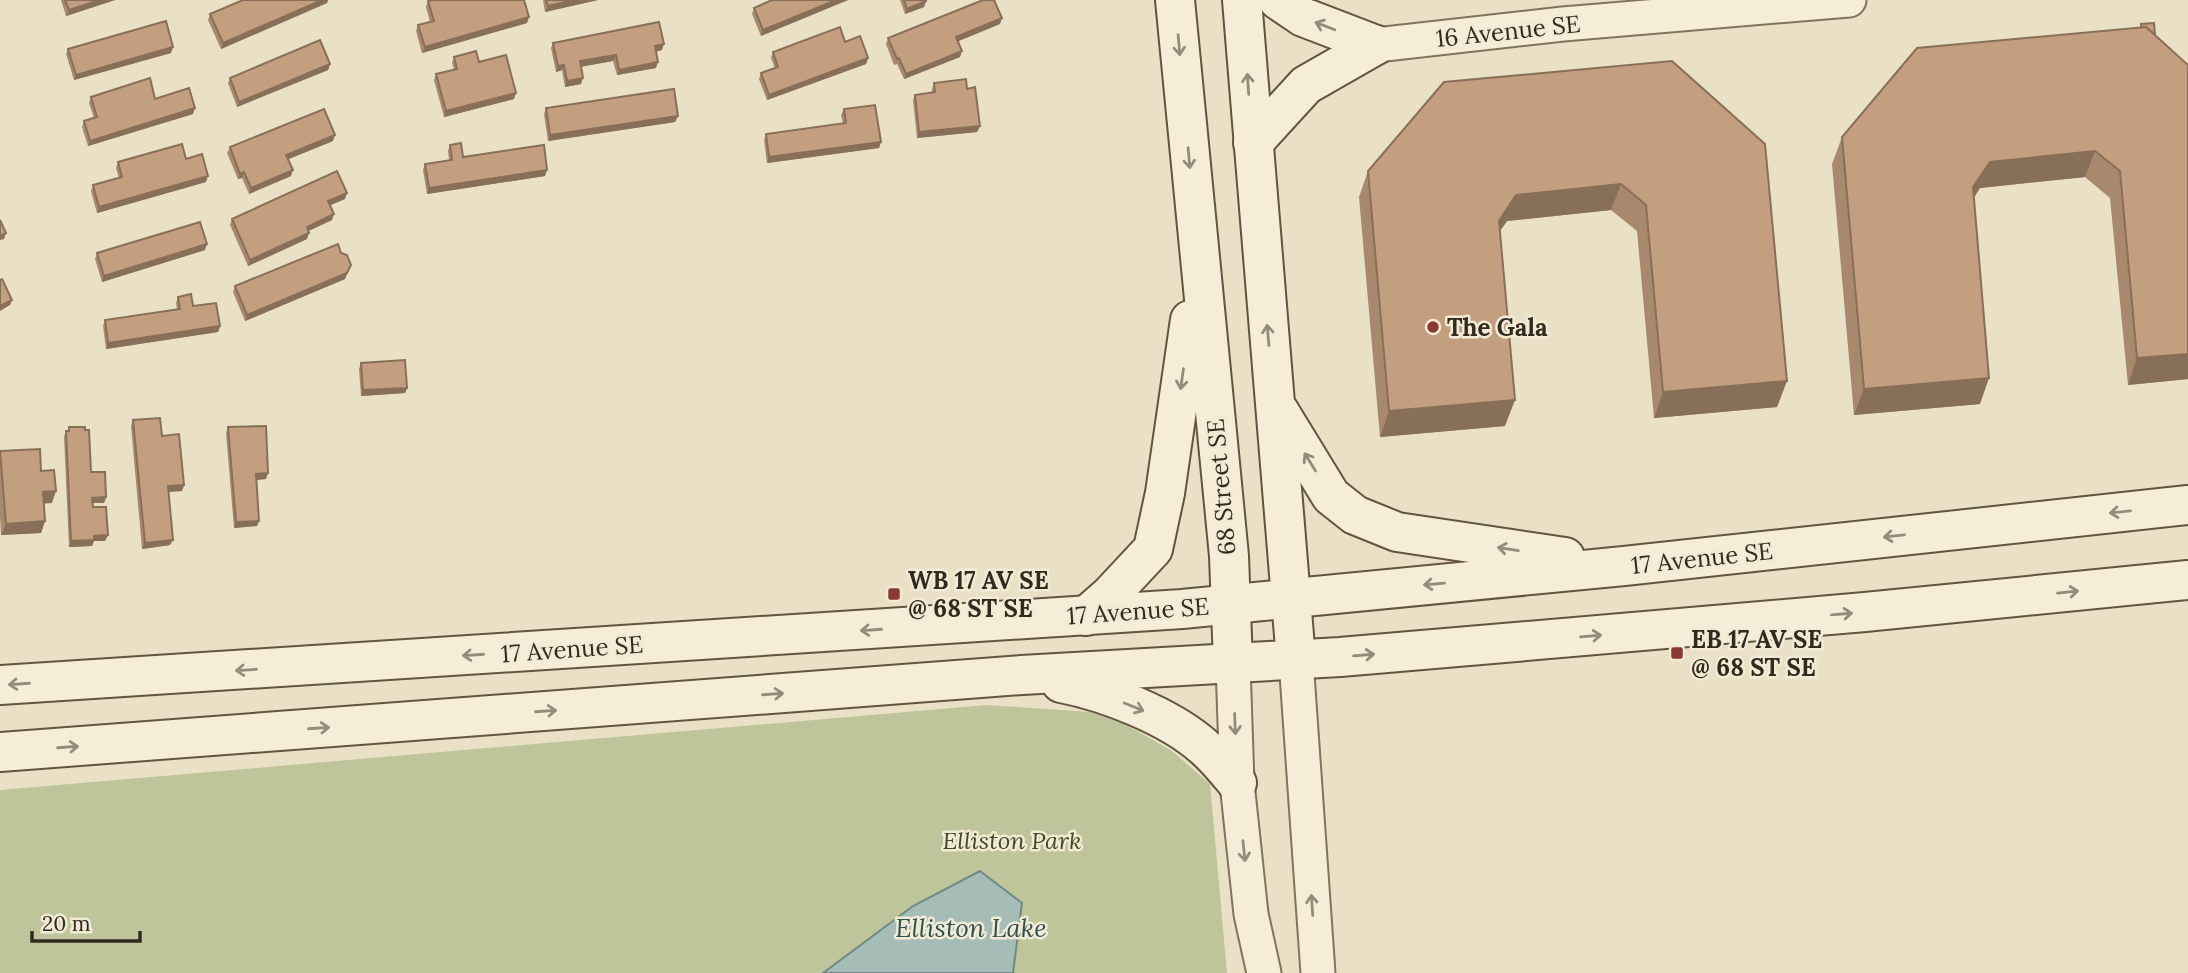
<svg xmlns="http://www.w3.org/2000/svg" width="2188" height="973" font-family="Lora,serif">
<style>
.green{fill:#bec59a}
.water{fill:#a6bdb7;stroke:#6e8a84;stroke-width:2}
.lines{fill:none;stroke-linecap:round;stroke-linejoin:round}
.minor-casing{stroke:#82735d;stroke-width:37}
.secondary-casing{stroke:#635440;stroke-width:42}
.minor{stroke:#f5edd7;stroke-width:33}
.secondary{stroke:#f5edd7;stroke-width:38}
.wall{fill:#a8896d}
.shaded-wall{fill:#886f59}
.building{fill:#c39f7f;stroke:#886f59;stroke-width:2}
.oneway{stroke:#948c7b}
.poi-dot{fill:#8a3834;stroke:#f1ead4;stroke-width:2.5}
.labels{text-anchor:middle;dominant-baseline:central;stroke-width:5;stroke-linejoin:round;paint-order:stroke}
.street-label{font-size:24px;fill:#332a1f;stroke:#f1ead4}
.poi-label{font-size:24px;font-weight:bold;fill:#332a1f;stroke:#f1ead4;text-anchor:start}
.park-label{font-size:24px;font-style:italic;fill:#424d28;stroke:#f1ead4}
.water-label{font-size:26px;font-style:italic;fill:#305151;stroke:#f1ead4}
</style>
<rect width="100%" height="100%" fill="#e9e0c5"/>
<polygon class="green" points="987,705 1106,713 1172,751 1210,784 1227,973 0,973 0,790"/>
<polygon class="water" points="980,871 1022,903 1013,973 823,973 913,906"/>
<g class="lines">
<defs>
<g id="minor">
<polyline points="1376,45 1563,24 1849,0"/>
<polyline points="1296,660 1318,973"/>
<polyline points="1233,664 1237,783 1251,914 1264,973"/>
</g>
<g id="secondary">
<polyline points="1175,0 1229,556 1233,664"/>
<polyline points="1242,0 1296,660"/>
<polyline points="1278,0 1303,17 1376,45"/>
<polyline points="1253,143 1306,85 1376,45"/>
<polyline points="1279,411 1331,496 1355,515 1397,532 1565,557"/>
<polyline points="1086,616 1110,595 1153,549 1165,493 1190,320"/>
<path d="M1061,683C1107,692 1169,716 1204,747C1216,757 1227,771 1237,783"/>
<polyline points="0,685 1182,609 1624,566 2188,505"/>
<polyline points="0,752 1022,675 1340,657 1865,612 2188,580"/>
</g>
</defs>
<use href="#minor" class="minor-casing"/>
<use href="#secondary" class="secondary-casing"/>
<use href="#minor" class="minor"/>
<use href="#secondary" class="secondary"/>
</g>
<g class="wall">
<polygon points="61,0 115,0 66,16"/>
<polygon points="243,0 328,0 327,3 221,49 208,20 210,14"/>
<polygon points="543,0 598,0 545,12"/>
<polygon points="769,0 848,0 761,36 752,14 754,8 769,1"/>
<polygon points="900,0 926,0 926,1 924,7 905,14"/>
<polygon points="428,1 527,23 422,53 416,31 418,25 430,22 426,7"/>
<polygon points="1000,24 958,41 960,57 904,79 897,64 894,65 886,44 888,38"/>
<polygon points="2141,24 2188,65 2188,379 2128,385 2110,198 2085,177 1980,188 1974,198 1980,404 1854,415 1832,164 1842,137 2140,28"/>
<polygon points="845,42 868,58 866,64 767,100 759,79 761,73 775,68 771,58 773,52"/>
<polygon points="553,43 662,50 656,52 656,68 617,75 613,61 581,67 581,84 565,87 562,70 556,72 551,48"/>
<polygon points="68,49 171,53 74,80 66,54"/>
<polygon points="454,57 479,62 514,99 444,117 434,80 436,74 454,69 452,63"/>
<polygon points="330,64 328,70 237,107 228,83 230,78"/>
<polygon points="934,83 967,89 980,126 977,132 917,138 913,100 915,95 932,93 932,89"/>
<polygon points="91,97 155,99 193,114 88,146 82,127 84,121 94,118 89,103"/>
<polygon points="546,108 678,116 675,122 548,141 544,114"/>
<polygon points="844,109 881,142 879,148 767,163 764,140 766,134 843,123 841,115"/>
<polygon points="333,141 288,159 291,176 249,194 242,178 238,179 227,153 230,147"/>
<polygon points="1765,144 1777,407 1654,418 1637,231 1611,210 1507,221 1500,231 1505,426 1380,437 1359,197 1368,171"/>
<polygon points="450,145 463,157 545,176 427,194 423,170 425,164 449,160 448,151"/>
<polygon points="186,159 206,182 97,213 91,191 93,185 119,178 116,168 118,162"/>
<polygon points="345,199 330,205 332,220 308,231 307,239 248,266 230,225 232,219"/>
<polygon points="205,250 102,282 95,259 97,253"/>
<polygon points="341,253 351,265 345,279 245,321 233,292 235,286"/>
<polygon points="178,297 193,306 220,326 218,332 106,349 103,326 105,320 177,309 176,303"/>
<polygon points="361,363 407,388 405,393 361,396 359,369"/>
<polygon points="133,420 162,436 184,485 182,491 168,492 170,545 142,549 131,426"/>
<polygon points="69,427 91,472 106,497 104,503 93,503 93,507 108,535 105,541 94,541 92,546 69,547 64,437 66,431 68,431"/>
<polygon points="228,427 266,479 256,480 257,526 234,528 226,433"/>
<polygon points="0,451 41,471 52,503 44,503 45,521 41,533 1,535 0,516"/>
</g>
<g class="shaded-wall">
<polygon points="100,0 115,0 66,16 69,10"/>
<polygon points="322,0 328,0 327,3 221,49 223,43"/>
<polygon points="574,0 598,0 545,12 548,6"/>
<polygon points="836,0 848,0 761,36 763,30"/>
<polygon points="926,1 924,7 905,14 907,9"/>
<polygon points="529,17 527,23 422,53 425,47"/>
<polygon points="1002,18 1000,24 954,43 956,37"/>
<polygon points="664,44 662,50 653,52 655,46"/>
<polygon points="173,47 171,53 74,80 76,75"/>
<polygon points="962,51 960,57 904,79 906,74"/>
<polygon points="616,55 613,61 578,67 580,61"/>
<polygon points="868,58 866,64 767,100 769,95"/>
<polygon points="658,62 656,68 617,75 619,70"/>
<polygon points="330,64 328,70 237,107 239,102"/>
<polygon points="564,65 562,70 556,72 558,66"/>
<polygon points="583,78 581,84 565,87 567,81"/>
<polygon points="516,93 514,99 444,117 446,111"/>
<polygon points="195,108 193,114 88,146 90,141"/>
<polygon points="678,116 675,122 548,141 550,135"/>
<polygon points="980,126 977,132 917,138 919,132"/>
<polygon points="335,135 333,141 284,161 286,155"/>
<polygon points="881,142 879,148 767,163 769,157"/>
<polygon points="2095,151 2085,177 1980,188 1963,213 1973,187 1990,162"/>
<polygon points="293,170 291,176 249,194 251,188"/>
<polygon points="547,170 545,176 427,194 429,188"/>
<polygon points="244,172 242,178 238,179 240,174"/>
<polygon points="208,176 206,182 97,213 99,207"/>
<polygon points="1621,184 1611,210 1507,221 1489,247 1499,221 1516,195"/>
<polygon points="347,193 345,199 326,207 328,201"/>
<polygon points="334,214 332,220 304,233 307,227"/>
<polygon points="6,233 4,239 0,240 0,236"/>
<polygon points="309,233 307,239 248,266 250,260"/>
<polygon points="207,244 205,250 102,282 104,276"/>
<polygon points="347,273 345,279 245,321 247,315"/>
<polygon points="12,300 10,305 0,311 0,306"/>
<polygon points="220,326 218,332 106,349 108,343"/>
<polygon points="2188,354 2188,379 2128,385 2137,358"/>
<polygon points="1989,378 1980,404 1854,415 1864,389"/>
<polygon points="1787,381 1777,407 1654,418 1663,392"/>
<polygon points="407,388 405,393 361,396 363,390"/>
<polygon points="1515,400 1505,426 1380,437 1389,411"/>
<polygon points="268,473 266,479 253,480 256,474"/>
<polygon points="184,485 182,491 165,492 168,486"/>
<polygon points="56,491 52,503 39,504 43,492"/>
<polygon points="106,497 104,503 90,503 92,498"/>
<polygon points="45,521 41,533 1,535 6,524"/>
<polygon points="259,521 257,526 234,528 236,522"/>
<polygon points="108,535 105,541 94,541 92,546 69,547 71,541 94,536"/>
<polygon points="173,540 170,545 142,549 145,543"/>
</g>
<g class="building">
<polygon points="65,0 100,0 69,10"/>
<polygon points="243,0 322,0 223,43 210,14"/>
<polygon points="433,0 524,0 529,17 425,47 418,25 434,21 428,1"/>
<polygon points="546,0 574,0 548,6"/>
<polygon points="772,0 836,0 763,30 754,8"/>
<polygon points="904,0 926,0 926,1 907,9"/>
<polygon points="983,0 994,0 1002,18 956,37 962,51 906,74 899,58 897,59 888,38"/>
<polygon points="166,21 173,47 76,75 68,49"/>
<polygon points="659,22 664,44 655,46 658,62 619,70 616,55 580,61 583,78 567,81 564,65 558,66 553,43"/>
<polygon points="2154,23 2155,35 2146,27 2141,28 2141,24"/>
<polygon points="840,27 845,42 860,36 868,58 769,95 761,73 778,67 773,52"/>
<polygon points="2146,27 2188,65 2188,354 2137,358 2120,171 2095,151 1990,162 1973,187 1989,378 1864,389 1842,137 1917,48"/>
<polygon points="320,40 330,64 239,102 230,78"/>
<polygon points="476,51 479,62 506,55 516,93 446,111 436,74 457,69 454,57"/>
<polygon points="1672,61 1765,144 1787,381 1663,392 1646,205 1621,184 1516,195 1499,221 1515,400 1389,411 1368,171 1444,82"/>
<polygon points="150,78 155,99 189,88 195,108 90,141 84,121 97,117 91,97"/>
<polygon points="966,79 967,89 975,87 980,126 919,132 915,95 935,92 934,83"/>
<polygon points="674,89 678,116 550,135 546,108"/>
<polygon points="875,105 881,142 769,157 766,134 846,123 844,109"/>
<polygon points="324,109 335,135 286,155 293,170 251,188 244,172 240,174 230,147"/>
<polygon points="461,143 463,157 544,145 547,170 429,188 425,164 452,160 450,145"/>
<polygon points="182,144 186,159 202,154 208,176 99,207 93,185 122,177 118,162"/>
<polygon points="337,171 347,193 328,201 334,214 307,227 309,233 250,260 232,219"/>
<polygon points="0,220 6,233 0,236"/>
<polygon points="200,222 207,244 104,276 97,253"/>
<polygon points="338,244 341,253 347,255 351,265 347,273 247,315 235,286"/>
<polygon points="2,279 12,300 0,306 0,280"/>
<polygon points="191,294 193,306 216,303 220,326 108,343 105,320 180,309 178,297"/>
<polygon points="405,360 407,388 363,390 361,363"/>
<polygon points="160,418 162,436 179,434 184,485 168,486 173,540 145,543 133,420"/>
<polygon points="266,426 268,473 256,474 259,521 236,522 228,427"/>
<polygon points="69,427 85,427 85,430 89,430 91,472 105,472 106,497 92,498 93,507 106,507 108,535 94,536 94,540 71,541 66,431 69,431"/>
<polygon points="40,449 41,471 54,470 56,491 43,492 45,521 6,524 0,451"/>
</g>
<defs><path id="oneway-shaft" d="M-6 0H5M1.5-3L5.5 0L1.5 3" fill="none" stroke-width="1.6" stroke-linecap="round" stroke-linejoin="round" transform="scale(1.75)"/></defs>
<g class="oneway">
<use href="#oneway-shaft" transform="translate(1325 26) rotate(-159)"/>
<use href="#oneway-shaft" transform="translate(1179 45) rotate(85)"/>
<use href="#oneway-shaft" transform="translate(1248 84) rotate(-94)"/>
<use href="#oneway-shaft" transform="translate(1189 158) rotate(85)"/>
<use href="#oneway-shaft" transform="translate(1268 335) rotate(-95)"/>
<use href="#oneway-shaft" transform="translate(1182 379) rotate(98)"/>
<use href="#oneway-shaft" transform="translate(1310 462) rotate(-122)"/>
<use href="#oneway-shaft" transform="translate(2120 512) rotate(174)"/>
<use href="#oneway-shaft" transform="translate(1894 536) rotate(174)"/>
<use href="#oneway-shaft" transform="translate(1508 549) rotate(-171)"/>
<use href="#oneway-shaft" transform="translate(1434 584) rotate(175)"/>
<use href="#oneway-shaft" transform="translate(2068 592) rotate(-6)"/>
<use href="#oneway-shaft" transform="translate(1842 614) rotate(-5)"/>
<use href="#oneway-shaft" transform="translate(871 630) rotate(176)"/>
<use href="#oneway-shaft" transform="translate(1591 636) rotate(-5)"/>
<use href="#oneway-shaft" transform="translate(473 655) rotate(176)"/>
<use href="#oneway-shaft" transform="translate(1364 655) rotate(-5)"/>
<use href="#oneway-shaft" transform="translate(246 670) rotate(176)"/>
<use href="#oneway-shaft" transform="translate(19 684) rotate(176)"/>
<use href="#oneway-shaft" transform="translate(773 694) rotate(-4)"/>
<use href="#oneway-shaft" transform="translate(1134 707) rotate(22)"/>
<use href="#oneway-shaft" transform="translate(546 711) rotate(-4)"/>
<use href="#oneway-shaft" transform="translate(1235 724) rotate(88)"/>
<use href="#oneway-shaft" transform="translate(319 728) rotate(-4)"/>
<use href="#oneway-shaft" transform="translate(68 747) rotate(-4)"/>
<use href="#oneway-shaft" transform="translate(1244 851) rotate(84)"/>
<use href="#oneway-shaft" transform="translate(1312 905) rotate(-94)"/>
</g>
<g class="poi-dot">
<circle cx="1433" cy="327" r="7"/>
<rect x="887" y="587" width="14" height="14" rx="3.5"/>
<rect x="1670" y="646" width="14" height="14" rx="3.5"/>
</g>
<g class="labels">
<g class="street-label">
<text transform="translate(1508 31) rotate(-6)">16 Avenue SE</text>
<text transform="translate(1221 487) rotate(-95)">68 Street SE</text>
<text transform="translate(1702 558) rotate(-6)">17 Avenue SE</text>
<text transform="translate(1138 611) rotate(-4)">17 Avenue SE</text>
<text transform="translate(572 649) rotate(-4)">17 Avenue SE</text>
</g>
<g class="poi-label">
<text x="1447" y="327">The Gala</text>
<text x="908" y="580">WB 17 AV SE<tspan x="908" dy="28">@ 68 ST SE</tspan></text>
<text x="1691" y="639">EB 17 AV SE<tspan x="1691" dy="28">@ 68 ST SE</tspan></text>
</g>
<g class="park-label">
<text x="1012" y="840">Elliston Park</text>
</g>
<g class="water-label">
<text x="971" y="927">Elliston Lake</text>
</g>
</g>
<path d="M32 931v10h108v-10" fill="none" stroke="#332a1f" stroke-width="3.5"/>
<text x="42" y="931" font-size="21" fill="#332a1f" stroke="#f1ead4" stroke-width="5" paint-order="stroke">20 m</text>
</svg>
